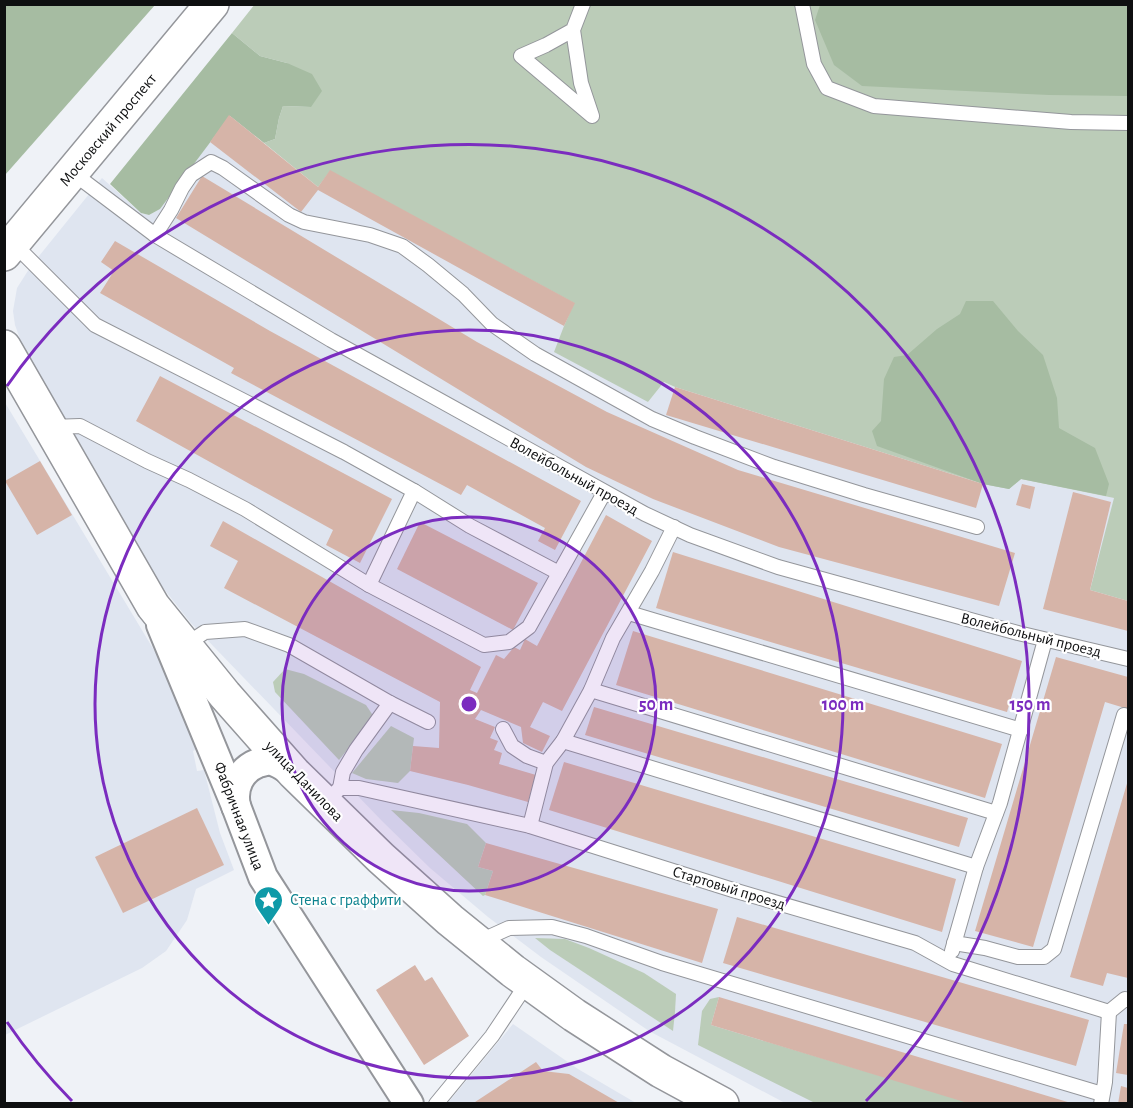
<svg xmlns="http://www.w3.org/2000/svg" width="1133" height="1108" font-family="'Alegreya Sans',sans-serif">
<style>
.built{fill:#dfe5f0}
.green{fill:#bbccb8}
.forest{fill:#a6bca2}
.building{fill:#d6b4a8}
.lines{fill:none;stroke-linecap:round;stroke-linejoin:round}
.lane-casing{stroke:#94969b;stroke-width:16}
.street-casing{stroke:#94969b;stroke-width:32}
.secondary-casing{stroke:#94969b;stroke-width:36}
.lane{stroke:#fff;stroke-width:14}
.street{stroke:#fff;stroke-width:28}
.secondary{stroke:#fff;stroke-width:33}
.ring{fill:none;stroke:#7b2cbf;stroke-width:3}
.labels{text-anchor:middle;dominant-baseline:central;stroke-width:4.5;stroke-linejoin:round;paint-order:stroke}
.street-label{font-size:16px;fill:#0e0f10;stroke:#fff}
.culture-label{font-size:16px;fill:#0d838f;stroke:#fff;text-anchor:start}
.centre{fill:#7b2cbf;stroke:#fff;stroke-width:3}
.ring-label{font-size:18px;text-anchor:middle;font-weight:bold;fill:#7b2cbf;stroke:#fff;stroke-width:4.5;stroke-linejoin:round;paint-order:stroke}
</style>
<rect width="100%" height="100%" fill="#eff2f7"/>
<g class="built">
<polygon points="210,142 317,187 330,170 575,303 564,326 648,402 664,382 675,387 983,484 1021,479 1115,498 1090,590 1128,601 1128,1103 785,1103 649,1031 541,957 488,917 430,868 382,821 190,622 149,570 23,347 15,325 13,311 17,288 31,266 102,178 141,213 149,215 160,209"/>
<polygon points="4,401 178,690 199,747 193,751 197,771 204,770 220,833 234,870 196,889 187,920 166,951 142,968 5,1035"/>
<polygon points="513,1024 578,1069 636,1103 447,1104"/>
</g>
<g class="green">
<polygon points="255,4 1128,5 1128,601 1090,590 1114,498 1021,479 1009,489 983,484 675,387 664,382 648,402 554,352 564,326 574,303 330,171 318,187 264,143 275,139 279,118 283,106 311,107 287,63 260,56 232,33"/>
<polygon points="285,669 304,674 366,705 374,717 339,760 275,692 273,682"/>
<polygon points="391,726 414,738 410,771 398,783 366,779 352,773"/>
<polygon points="391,810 419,813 467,824 486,843 478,867 493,871 485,895 483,896"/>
<polygon points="535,938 565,939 589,948 644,973 676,994 675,1012 673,1031 550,950"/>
<polygon points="719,997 711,1025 971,1103 815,1103 698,1045 702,1011 710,999"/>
</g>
<g class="forest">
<polygon points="5,4 155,5 5,175 4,5"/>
<polygon points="820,5 1128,5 1128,96 1049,95 862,86 834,65 815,20"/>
<polygon points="232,33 260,56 287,63 312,74 322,91 311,107 283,106 279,118 275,139 264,143 230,116 160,209 149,215 141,213 110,184"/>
<polygon points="966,301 993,301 1018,331 1043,355 1057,398 1059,428 1095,448 1109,484 1106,496 1021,479 1009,489 983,484 877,446 872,431 881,421 884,379 894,357 907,355 937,329 960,314"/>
</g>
<g class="building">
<polygon points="229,115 318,187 330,170 575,303 564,326 318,190 301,212 210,142"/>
<polygon points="202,176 477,342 607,412 738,470 1015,553 999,606 779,547 653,499 586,467 176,218"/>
<polygon points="115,241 270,331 581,501 555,550 538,541 545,528 467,485 461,495 231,373 234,368 100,293 114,271 101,262"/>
<polygon points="160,376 392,499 360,563 326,545 333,530 136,421"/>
<polygon points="675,387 983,484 976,508 666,415"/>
<polygon points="40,461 72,515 37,535 5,481"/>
<polygon points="1022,484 1035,487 1030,509 1016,505"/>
<polygon points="1073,492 1111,502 1090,590 1128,601 1128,631 1043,609"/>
<polygon points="606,515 652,541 562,711 543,702 530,727 550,736 542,752 523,743 521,727 481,710 475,719 495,727 490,738 498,741 494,750 502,753 499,764 536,775 528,802 468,785 410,771 413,746 439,748 440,702 224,588 238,561 210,546 223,521 481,667 470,690 477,693 496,655 504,659 514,647 520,650 525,639 537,646"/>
<polygon points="420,522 538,583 513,630 397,569"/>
<polygon points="673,552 1022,661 1007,712 656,608"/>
<polygon points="633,631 1002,744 985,798 616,685"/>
<polygon points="1056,657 1128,677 1128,709 1105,702 1033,947 975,931"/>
<polygon points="594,707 968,818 959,847 585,735"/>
<polygon points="564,762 956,879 942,932 549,810"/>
<polygon points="1128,780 1128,978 1107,973 1103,986 1070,977"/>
<polygon points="197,808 224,865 123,913 95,857"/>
<polygon points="486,843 718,909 702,963 485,895 493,871 478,867"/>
<polygon points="737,917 1089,1020 1076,1066 723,963"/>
<polygon points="415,965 425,981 432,977 469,1036 424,1065 376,990"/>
<polygon points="719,997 1071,1103 1071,1104 971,1104 711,1025"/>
<polygon points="1124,1024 1128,1024 1128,1075 1116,1073"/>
<polygon points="536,1062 543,1071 569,1074 621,1104 472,1104"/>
<polygon points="1121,1086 1128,1088 1128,1104 1118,1104"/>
</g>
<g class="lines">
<defs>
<g id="lane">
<polyline points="802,4 814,64 827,88 874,106 1071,122 1128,123"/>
<polyline points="573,30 546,45 521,56 592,116 581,83 573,30 583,4"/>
<polyline points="73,173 155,235 331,340 645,514 690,535 778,567 1018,633 1128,659"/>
<polyline points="155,235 171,210 182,188 191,175 211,162 223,168 289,215 304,222 370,235 402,246 428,265 463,294 492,324 535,354 652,419 695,437 774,467 864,495 977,527"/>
<polyline points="13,243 95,325 344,452 414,491 470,526 559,573"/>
<polyline points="51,427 80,426 147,461 189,480 245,509 369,585 484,645 509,642 529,627 604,493"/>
<polyline points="369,585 414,491"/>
<polyline points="629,613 1021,730"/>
<polyline points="185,645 205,632 245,629 289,645 390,703 428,722"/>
<polyline points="591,690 996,813"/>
<polyline points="503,729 512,746 527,756 546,763"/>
<polyline points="563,741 976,867"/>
<polyline points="340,788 343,772 356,750 390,703"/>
<polyline points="324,804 340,788 359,788 530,826 733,890 915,943 953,964 1109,1012 1125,999 1128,1000"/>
<polyline points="530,826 546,763 563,741 591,690 613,638 652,571 674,527"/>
<polyline points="478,942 509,928 552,927 586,936 662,963 1102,1094"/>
<polyline points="954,943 985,948 1018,957 1044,957 1054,949 1124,715"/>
<polyline points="952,951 976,867 1000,803 1045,640"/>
<polyline points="436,1104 492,1036 528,982"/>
<polyline points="1101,1104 1105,1082 1109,1012"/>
</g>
<g id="street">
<polyline points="161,625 236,806 263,877 409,1104"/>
<path d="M236,806C232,788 240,770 258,763C262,762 268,760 272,761C280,763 287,769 294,773"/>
</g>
<g id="secondary">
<polyline points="4,254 212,4"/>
<polyline points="4,347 153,606 225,695 294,773 381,858 450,920 513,971 574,1015 661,1071 722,1104"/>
</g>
</defs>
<use href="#lane" class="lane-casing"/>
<use href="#street" class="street-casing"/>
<use href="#secondary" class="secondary-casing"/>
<use href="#lane" class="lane"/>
<use href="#street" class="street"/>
<use href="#secondary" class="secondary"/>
</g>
<circle cx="469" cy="704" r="187" fill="#7b2cbf" fill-opacity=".12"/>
<g class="ring">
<circle cx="469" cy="704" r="187"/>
<circle cx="469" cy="704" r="374"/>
<path d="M72 1101A561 561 0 0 1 7 1022M7 386A561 561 0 1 1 866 1101"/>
</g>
<defs>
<symbol id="sight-pin" viewBox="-11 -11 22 30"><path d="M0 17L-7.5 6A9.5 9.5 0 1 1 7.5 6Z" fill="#0f9aa8" stroke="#fff"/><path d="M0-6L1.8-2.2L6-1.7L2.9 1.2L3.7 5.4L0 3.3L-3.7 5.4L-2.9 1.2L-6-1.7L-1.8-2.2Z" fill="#fff"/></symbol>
</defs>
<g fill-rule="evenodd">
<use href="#sight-pin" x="252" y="884" width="33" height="45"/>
</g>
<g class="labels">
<g class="street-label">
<text transform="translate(108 130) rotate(-50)">Московский проспект</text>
<text transform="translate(574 476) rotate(29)">Волейбольный проезд</text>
<text transform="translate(1031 635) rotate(14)">Волейбольный проезд</text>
<text transform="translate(304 781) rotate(46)">улица Данилова</text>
<text transform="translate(239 816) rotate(69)">Фабричная улица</text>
<text transform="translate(729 888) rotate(17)">Стартовый проезд</text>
</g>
<g class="culture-label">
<text x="290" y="900">Стена с граффити</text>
</g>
</g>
<circle cx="469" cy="704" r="9" class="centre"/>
<g class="ring-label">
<text x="656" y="710">50 m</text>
<text x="843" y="710">100 m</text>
<text x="1030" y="710">150 m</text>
</g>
<rect width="1133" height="1108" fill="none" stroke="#0e0f10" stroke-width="12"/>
</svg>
